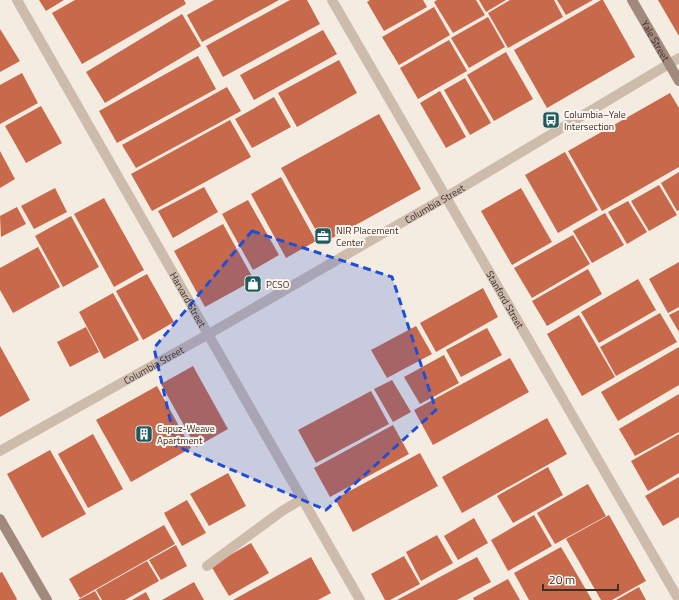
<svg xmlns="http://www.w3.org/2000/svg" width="679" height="600" font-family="'Titillium Web',sans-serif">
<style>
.building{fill:#c8694b}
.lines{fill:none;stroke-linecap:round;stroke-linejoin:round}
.lane{stroke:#cdbbac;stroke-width:10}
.street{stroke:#cdbbac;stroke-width:10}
.secondary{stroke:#a18a7d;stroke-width:10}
.marked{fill:#1d4ed8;fill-opacity:0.2;stroke:#1d4ed8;stroke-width:3;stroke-dasharray:8 5;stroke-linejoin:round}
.labels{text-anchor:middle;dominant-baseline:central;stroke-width:4;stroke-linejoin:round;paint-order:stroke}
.street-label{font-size:10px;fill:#3b302b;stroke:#fbf5ee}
.poi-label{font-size:10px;fill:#3b302b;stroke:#fbf5ee;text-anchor:start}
</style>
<rect width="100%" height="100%" fill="#f4ebe1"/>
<g class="building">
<polygon points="39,0 64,0 46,11"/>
<polygon points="75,0 184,0 186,4 82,64 52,13"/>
<polygon points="214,0 279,0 202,42 187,15"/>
<polygon points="290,0 307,0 320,24 223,77 206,46"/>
<polygon points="370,0 423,0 427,7 384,31 367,2"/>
<polygon points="437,0 476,0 485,15 453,33 434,2"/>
<polygon points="479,0 506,0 486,12"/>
<polygon points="510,0 554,0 563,17 508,48 488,13"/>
<polygon points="557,0 593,0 566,15"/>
<polygon points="601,0 603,0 635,57 547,108 514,50"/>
<polygon points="658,0 679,0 679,36"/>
<polygon points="434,7 450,35 399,65 382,37"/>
<polygon points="182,14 201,46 105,103 86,72"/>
<polygon points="488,17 505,47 469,68 451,38"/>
<polygon points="0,29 20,61 0,72"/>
<polygon points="323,30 337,54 254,100 240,75"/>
<polygon points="449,40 467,71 418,99 400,68"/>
<polygon points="506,52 533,99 494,121 467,75"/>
<polygon points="198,56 216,89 117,143 99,111"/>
<polygon points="339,60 357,93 297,127 278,93"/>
<polygon points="22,73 38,103 0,124 0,85"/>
<polygon points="465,78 491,123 470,135 444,90"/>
<polygon points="227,87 241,111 136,168 122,145"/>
<polygon points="440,91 466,137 446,148 420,103"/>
<polygon points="670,93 679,108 679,167 602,211 568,151"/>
<polygon points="274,97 291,127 252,148 235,119"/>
<polygon points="41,106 62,143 26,163 5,126"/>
<polygon points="379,114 421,189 323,243 281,168"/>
<polygon points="230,120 251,157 152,211 131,174"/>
<polygon points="0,151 15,179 0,188"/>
<polygon points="565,152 598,210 558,233 525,175"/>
<polygon points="679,172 679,210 677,211 661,183"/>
<polygon points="281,177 316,241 286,258 251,194"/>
<polygon points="659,185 677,215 649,231 631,201"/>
<polygon points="204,187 218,212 173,238 158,211"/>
<polygon points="55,188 67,212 34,229 21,206"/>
<polygon points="521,188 552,242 512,265 481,211"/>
<polygon points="104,198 144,270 114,287 74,214"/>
<polygon points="248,200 279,255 253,270 222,214"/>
<polygon points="628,201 647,232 627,244 608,212"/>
<polygon points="17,207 26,224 1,237 0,216"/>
<polygon points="605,213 624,245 592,263 573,231"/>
<polygon points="71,216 99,267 63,287 35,236"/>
<polygon points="223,224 254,280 205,307 174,251"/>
<polygon points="573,235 590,264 532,298 514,268"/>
<polygon points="38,247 60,287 13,313 0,290 0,268"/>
<polygon points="679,262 679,307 668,313 649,279"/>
<polygon points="588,269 602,294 547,326 532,301"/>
<polygon points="147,274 174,322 143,340 116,291"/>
<polygon points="638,279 656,310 599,343 581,312"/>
<polygon points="483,288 498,317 436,352 420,323"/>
<polygon points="113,293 139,340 104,359 79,312"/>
<polygon points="679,310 679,332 669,315"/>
<polygon points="660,313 677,342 616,376 600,347"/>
<polygon points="579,315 615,377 582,396 547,334"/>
<polygon points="416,326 432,354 387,378 371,350"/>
<polygon points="86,327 99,352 70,367 57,342"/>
<polygon points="487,328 502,355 461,377 446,350"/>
<polygon points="0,346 30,400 0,417"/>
<polygon points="679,347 679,385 618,421 601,392"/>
<polygon points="444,355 459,383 420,404 404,377"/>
<polygon points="510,358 529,392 433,445 414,410"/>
<polygon points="193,366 228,429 196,447 161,384"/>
<polygon points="392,380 411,412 393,422 374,389"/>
<polygon points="157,386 191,448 131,482 96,420"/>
<polygon points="371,391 389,424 316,463 298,430"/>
<polygon points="679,394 679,432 635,456 619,429"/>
<polygon points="547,418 567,454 462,513 442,477"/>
<polygon points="393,425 409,454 330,497 314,468"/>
<polygon points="93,434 123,489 88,508 58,454"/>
<polygon points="679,434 679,473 648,491 631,461"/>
<polygon points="50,450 86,514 42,538 7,474"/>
<polygon points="420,453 438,486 353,532 335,499"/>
<polygon points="548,467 563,495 513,523 497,496"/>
<polygon points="228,473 246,506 209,526 190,494"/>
<polygon points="679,477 679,517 663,526 645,496"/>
<polygon points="588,484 606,516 555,544 537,513"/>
<polygon points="187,500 206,533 182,546 164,513"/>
<polygon points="534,515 552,546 508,571 491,540"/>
<polygon points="609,515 646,581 612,600 601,600 566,539"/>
<polygon points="474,518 488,543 458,560 444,536"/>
<polygon points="164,525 175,544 80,598 69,579"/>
<polygon points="437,535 453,563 421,581 406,552"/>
<polygon points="251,543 269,573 229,596 211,566"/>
<polygon points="176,545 187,566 161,580 149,560"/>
<polygon points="561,547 592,600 529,600 514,573"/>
<polygon points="404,556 420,584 390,600 385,600 371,574"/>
<polygon points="311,557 331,593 318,600 233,600"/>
<polygon points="477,557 491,582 457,600 397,600"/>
<polygon points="147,561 159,581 125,600 102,600 96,590"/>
<polygon points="2,572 17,599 16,600 0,600 0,573"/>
<polygon points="508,579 520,600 474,600 473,598"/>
<polygon points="194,582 204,600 162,600"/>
<polygon points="639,587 646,600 616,600"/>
<polygon points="95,591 100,600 78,600"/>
<polygon points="146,592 150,600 132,600"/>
</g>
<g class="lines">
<polyline class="lane" points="207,566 282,511 302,499"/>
<g class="street">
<path id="s1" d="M17,0L360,600"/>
<path id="s2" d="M332,0L679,600"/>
<path id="s3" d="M0,451L207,335L446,197L679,58"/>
</g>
<g class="secondary">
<path id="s4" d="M632,0L679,81"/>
<polyline points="0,519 47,600"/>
</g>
</g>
<path class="marked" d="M252,231L392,277L436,410L326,510L176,446L154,348Z"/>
<defs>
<symbol id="bus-square" viewBox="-11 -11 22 22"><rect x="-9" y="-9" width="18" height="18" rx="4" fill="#1f5a5e" stroke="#fbf5ee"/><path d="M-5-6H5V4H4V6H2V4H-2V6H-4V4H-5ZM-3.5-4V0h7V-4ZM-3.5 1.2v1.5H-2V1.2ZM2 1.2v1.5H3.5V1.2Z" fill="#fff"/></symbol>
<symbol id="office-square" viewBox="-11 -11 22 22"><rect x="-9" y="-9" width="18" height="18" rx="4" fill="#1f5a5e" stroke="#fbf5ee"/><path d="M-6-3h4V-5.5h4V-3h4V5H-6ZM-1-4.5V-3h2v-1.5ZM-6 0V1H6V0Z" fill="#fff"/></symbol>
<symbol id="shop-square" viewBox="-11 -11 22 22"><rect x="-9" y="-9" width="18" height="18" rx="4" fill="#1f5a5e" stroke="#fbf5ee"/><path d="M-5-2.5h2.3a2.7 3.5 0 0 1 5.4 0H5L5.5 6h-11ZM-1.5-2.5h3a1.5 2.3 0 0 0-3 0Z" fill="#fff"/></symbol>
<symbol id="building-square" viewBox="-11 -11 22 22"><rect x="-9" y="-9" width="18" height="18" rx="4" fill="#1f5a5e" stroke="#fbf5ee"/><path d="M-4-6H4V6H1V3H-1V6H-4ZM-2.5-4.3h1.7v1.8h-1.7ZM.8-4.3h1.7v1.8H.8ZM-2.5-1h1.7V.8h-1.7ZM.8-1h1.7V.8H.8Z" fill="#fff"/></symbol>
</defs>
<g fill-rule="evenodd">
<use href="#bus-square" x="541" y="110" width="20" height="20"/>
<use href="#office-square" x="313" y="226" width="20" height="20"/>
<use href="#shop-square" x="243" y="274" width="20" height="20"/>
<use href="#building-square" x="134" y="424" width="20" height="20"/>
</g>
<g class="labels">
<g class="street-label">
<text stroke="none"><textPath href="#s4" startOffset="47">Yale Street</textPath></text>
<text stroke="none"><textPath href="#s3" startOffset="500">Columbia Street</textPath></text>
<text stroke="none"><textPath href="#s2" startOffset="346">Stanford Street</textPath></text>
<text stroke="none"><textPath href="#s1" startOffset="345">Harvard Street</textPath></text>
<text stroke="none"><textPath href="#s3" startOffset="176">Columbia Street</textPath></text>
</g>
<g class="poi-label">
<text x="564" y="114">Columbia–Yale<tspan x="564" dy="12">Intersection</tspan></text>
<text x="336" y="230">NIR Placement<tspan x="336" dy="12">Center</tspan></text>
<text x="266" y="284">PCSO</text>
<text x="157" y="428">Capuz-Weave<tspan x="157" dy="12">Apartment</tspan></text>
</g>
</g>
<path d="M543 584v6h75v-6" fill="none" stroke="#3b302b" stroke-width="2"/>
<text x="549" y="584" font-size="12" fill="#3b302b" stroke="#fbf5ee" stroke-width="3" paint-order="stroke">20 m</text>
</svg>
